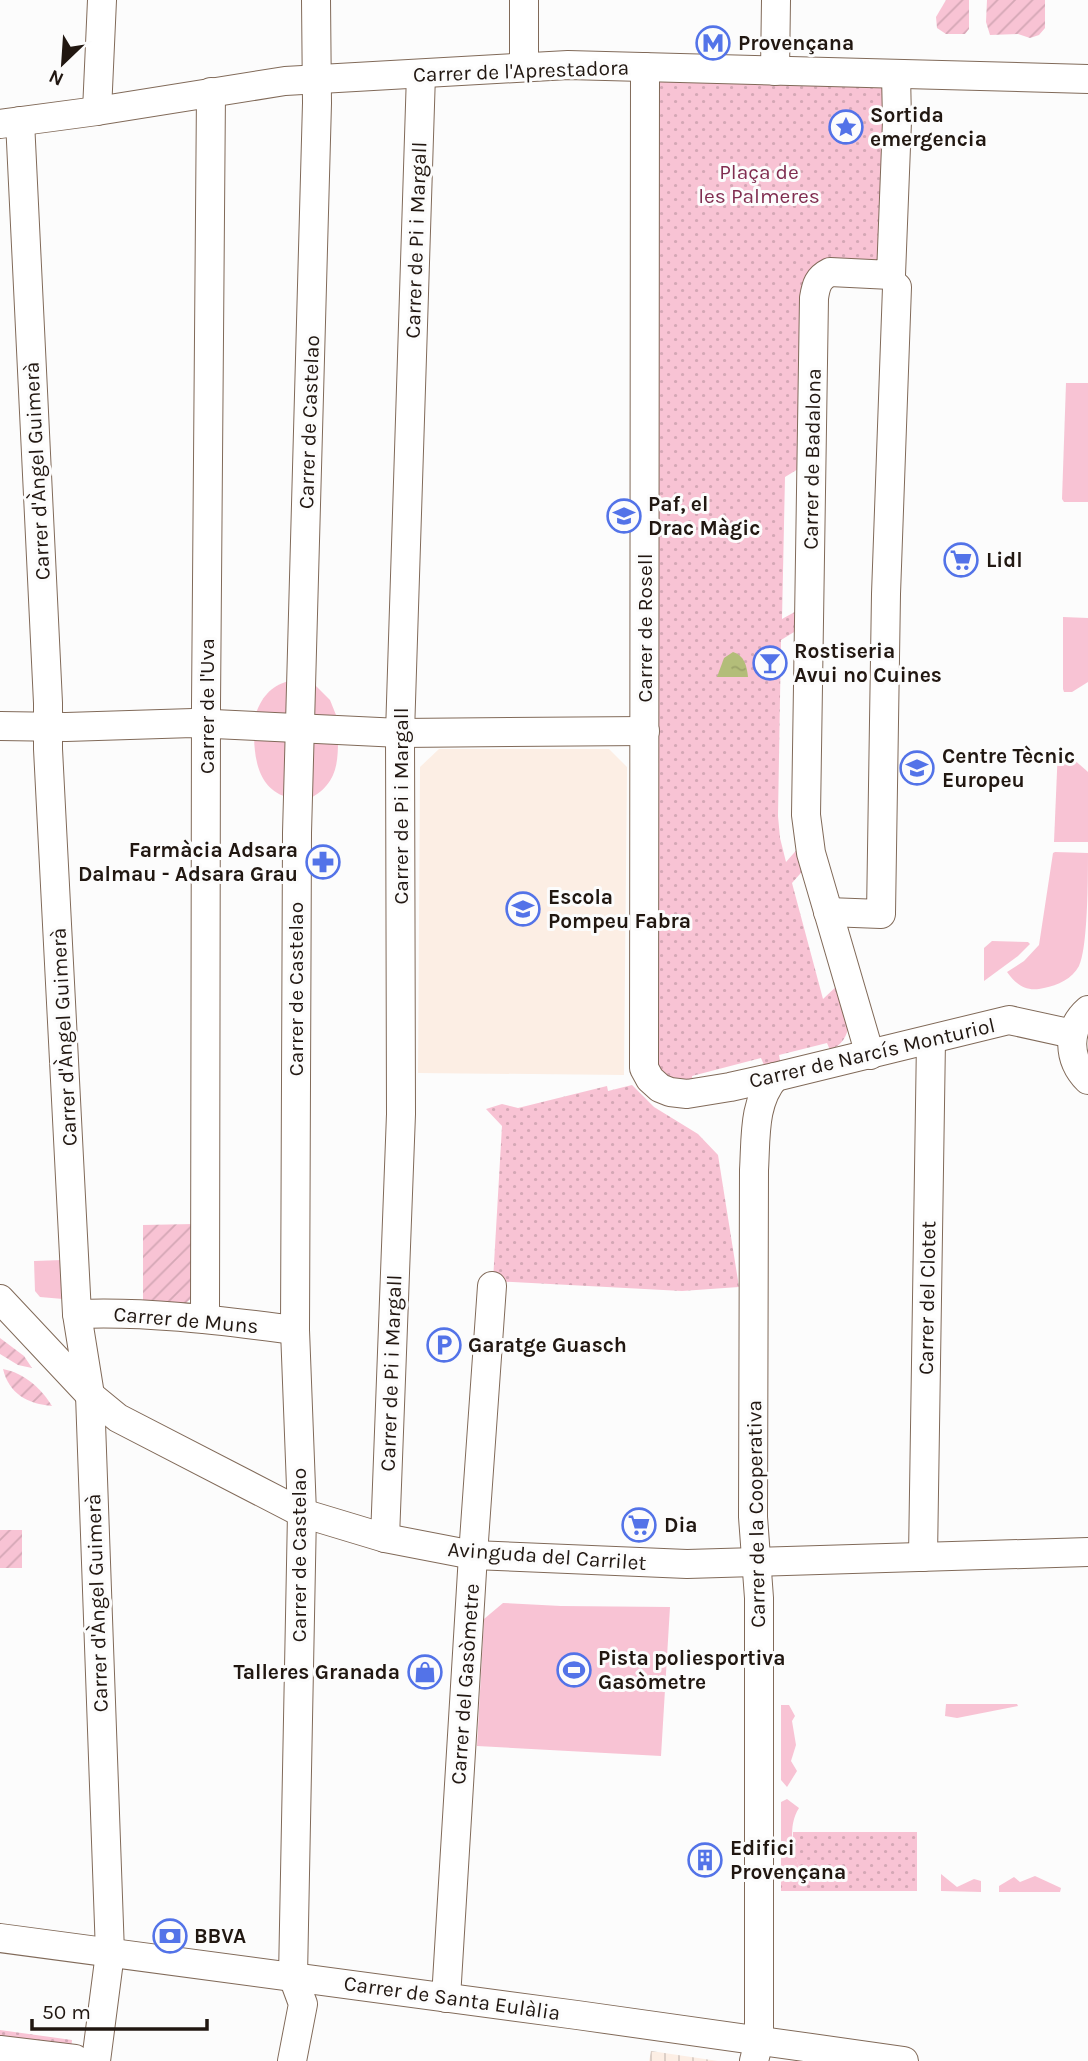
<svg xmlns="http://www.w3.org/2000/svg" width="1088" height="2061" font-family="Karla,sans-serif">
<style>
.built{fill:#fceee4}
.industrial{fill:url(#industrial-grid)}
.grass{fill:#f8c3d4}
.park{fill:url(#park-dots)}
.garden{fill:url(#garden-furrows)}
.water{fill:url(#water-ripples)}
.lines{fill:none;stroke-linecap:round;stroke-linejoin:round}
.minor-casing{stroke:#816a59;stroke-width:30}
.minor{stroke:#fff;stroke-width:28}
.labels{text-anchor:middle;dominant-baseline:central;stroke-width:6;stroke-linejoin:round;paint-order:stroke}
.poi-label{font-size:21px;font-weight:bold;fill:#211711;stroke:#fcfcfc;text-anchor:start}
.street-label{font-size:21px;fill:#211711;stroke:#fcfcfc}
.park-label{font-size:21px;fill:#802d50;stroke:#fcfcfc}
</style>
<defs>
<pattern id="industrial-grid" width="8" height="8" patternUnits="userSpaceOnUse" patternTransform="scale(1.75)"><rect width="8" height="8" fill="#fceee4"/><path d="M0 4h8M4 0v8" fill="none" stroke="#d8cbc3"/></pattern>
<pattern id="park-dots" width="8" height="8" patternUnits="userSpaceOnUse" patternTransform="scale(1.75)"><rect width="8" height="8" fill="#f8c3d4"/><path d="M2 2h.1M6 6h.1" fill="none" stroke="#d4a7b5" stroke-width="1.8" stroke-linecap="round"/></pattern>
<pattern id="garden-furrows" width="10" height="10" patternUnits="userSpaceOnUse" patternTransform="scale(1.75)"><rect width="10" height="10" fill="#f8c3d4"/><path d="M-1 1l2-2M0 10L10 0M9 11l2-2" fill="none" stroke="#d4a7b5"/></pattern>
<pattern id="water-ripples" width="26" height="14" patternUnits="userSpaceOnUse" patternTransform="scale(1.75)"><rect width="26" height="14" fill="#b3bd79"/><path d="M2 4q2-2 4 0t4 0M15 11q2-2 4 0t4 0" fill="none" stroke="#9aa268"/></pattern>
</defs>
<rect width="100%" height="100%" fill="#fcfcfc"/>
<polygon class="built" points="439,749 609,749 627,767 624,1075 418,1073 420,767"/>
<polygon class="industrial" points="651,2051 718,2061 649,2061"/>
<g class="grass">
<polygon points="1066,383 1088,383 1088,502 1064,502 1062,499"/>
<polygon points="1063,617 1088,618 1088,682 1072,692 1064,692 1063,689"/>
<path d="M289,681L287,712L282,715L255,716C261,698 270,686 289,681Z"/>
<polygon points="314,684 330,700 338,720 314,719"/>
<path d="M254,733L288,738L290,798C259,791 254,760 254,733Z"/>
<path d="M314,741L338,742C338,768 334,786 309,799L311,745H314Z"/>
<polygon points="1058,748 1063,750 1088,772 1088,842 1054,842"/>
<path d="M1055,852L1088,853C1088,876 1088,949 1079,966C1072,979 1058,985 1044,988C1027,992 1017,986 1007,972L1024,961L1039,945L1053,853Z"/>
<polygon points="992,941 1028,942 1030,944 1018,956 984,981 984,948"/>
<polygon points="62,1260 63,1299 40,1297 35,1291 34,1261"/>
<polygon points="503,1603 561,1606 670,1607 661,1756 477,1746 484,1619"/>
<polygon points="946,1704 1017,1704 1018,1706 957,1718 945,1716"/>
<polygon points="781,1705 789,1705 795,1716 792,1721 796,1745 791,1761 797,1771 787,1787 781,1780"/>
<path d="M787,1799L799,1808C787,1827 793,1850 800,1870L786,1877H781V1802Z"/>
<polygon points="941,1874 957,1887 974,1879 981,1881 981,1892 941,1891"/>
<polygon points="1035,1876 1061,1888 1060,1892 999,1892 999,1886 1014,1877 1020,1882"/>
</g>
<g class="park">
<path d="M657,81L880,86L884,90L882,262L833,263L803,466L785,477L782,619L800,609L799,629L781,640L778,816L780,838L786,862L801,845L807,866L792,883L823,999L839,984L849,1024C847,1037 842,1045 830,1050L827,1043L779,1055L780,1061L764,1065L761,1058L692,1076L693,1083L673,1081L658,1069Z"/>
<polygon points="632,1085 654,1107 698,1134 718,1155 739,1287 682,1291 493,1281 502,1126 486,1109 502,1104 518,1108 607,1086 608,1091"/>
<polygon points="793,1832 917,1832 917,1891 781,1891 781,1877 786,1877 800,1870 793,1851"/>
<polygon points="0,2030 72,2040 70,2061 0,2061"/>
</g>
<g class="garden">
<polygon points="946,0 969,0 969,29 965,34 946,34 937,28 936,17"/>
<polygon points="987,0 1045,0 1045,28 1039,35 1030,38 1018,34 990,35 986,22"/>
<polygon points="194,1224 194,1296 179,1309 143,1306 143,1225"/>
<polygon points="0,1338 24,1356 32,1368 18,1365 0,1354"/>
<path d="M3,1369C24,1373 41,1388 52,1406C28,1404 9,1394 3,1369Z"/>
<rect x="0" y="1530" width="22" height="38"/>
</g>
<path class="water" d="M733,652C744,655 747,666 748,677H717L724,658Z"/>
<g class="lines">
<defs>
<g id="minor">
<polyline points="524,67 524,0"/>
<polyline points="645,67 644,1068 650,1079 660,1088 670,1092 687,1094 730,1087 775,1077 1009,1020 1073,1034"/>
<polyline points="775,71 776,0"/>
<polyline points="97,111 102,0"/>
<polyline points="20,121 48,703 48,749 77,1314 90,1395 110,1953 96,2061"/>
<polyline points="0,124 97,111 285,81 568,65 1088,79"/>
<polyline points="0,726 66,727 193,723 400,733 645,731"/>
<polyline points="828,912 881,914 886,594 897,287"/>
<path d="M1088,1010C1066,1029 1068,1060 1088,1080"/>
<path d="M870,1055L811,853L806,815L814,298C816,285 818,278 830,272L891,275L897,121L896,74"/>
<polyline points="0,1299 90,1395 118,1418 302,1513 385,1538 473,1555 687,1564 1088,1552"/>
<path d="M77,1314C150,1311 223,1321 295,1330"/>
<polyline points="205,1319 206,705 211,92"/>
<polyline points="385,1538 401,1114 400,733 421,74"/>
<polyline points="923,1557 931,1040"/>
<polyline points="0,1938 577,2015 904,2061"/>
<polyline points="446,1998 473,1555 492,1286"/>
<polyline points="0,2050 75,2059"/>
<polyline points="292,2061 303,2004 293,1977 302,1513 295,1330 297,833 317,103 316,0"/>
<path d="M754,2061L759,2041V1598L753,1517L754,1170C756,1138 753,1102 775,1077"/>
</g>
</defs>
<use href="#minor" class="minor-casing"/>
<use href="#minor" class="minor"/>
</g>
<defs>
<symbol id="metro-ring" viewBox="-11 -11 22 22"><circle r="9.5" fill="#fcfcfc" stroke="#5373e8" stroke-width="1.5"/><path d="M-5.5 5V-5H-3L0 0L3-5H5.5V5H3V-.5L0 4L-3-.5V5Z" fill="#5373e8"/></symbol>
<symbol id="sight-ring" viewBox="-11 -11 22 22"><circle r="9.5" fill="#fcfcfc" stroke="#5373e8" stroke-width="1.5"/><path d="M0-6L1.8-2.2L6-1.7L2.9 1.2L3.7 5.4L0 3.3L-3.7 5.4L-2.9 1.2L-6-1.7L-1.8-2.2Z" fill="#5373e8"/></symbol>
<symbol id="school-ring" viewBox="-11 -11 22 22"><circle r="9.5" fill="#fcfcfc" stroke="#5373e8" stroke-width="1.5"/><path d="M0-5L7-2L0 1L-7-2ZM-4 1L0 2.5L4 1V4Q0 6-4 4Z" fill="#5373e8"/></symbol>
<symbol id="supermarket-ring" viewBox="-11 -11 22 22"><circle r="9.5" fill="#fcfcfc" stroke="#5373e8" stroke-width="1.5"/><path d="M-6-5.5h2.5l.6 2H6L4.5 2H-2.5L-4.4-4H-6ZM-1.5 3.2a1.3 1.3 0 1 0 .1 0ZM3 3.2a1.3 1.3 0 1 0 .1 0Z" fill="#5373e8"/></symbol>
<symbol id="bar-ring" viewBox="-11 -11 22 22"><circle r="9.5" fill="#fcfcfc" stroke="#5373e8" stroke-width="1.5"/><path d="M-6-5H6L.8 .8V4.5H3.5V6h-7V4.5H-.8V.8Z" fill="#5373e8"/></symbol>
<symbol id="university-ring" viewBox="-11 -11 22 22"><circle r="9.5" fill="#fcfcfc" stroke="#5373e8" stroke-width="1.5"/><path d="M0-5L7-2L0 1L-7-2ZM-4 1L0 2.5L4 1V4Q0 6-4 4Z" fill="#5373e8"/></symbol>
<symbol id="pharmacy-ring" viewBox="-11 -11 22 22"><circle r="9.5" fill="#fcfcfc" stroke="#5373e8" stroke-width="1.5"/><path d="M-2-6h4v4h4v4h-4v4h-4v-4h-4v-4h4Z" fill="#5373e8"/></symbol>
<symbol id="parking-ring" viewBox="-11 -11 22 22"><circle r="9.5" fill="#fcfcfc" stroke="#5373e8" stroke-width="1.5"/><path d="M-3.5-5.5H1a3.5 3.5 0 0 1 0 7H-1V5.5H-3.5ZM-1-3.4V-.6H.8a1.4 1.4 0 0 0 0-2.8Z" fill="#5373e8"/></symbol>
<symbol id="stadium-ring" viewBox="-11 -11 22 22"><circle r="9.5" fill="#fcfcfc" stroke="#5373e8" stroke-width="1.5"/><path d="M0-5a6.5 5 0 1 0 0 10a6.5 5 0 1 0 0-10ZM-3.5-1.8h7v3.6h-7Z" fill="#5373e8"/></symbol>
<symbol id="shop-ring" viewBox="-11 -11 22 22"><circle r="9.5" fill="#fcfcfc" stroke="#5373e8" stroke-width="1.5"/><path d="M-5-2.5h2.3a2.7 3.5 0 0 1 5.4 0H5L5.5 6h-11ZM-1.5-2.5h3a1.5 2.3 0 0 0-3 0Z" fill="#5373e8"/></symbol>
<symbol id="building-ring" viewBox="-11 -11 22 22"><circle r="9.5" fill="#fcfcfc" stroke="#5373e8" stroke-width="1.5"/><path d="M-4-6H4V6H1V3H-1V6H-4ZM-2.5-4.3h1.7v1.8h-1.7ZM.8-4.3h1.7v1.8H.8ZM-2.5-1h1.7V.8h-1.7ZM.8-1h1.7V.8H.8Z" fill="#5373e8"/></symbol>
<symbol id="bank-ring" viewBox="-11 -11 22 22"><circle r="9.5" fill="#fcfcfc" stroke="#5373e8" stroke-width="1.5"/><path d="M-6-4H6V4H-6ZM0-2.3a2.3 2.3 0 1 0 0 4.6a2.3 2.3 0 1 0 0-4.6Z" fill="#5373e8"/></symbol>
</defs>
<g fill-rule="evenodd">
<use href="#metro-ring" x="694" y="24" width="38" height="38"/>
<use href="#sight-ring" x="827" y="108" width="38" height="38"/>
<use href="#school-ring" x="605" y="497" width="38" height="38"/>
<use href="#supermarket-ring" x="942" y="541" width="38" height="38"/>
<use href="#bar-ring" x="751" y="644" width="38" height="38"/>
<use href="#university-ring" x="898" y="749" width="38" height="38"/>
<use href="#pharmacy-ring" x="304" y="843" width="38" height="38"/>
<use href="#school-ring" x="504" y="890" width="38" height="38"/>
<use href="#parking-ring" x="425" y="1326" width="38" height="38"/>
<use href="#supermarket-ring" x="620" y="1506" width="38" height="38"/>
<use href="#stadium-ring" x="555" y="1651" width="38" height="38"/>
<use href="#shop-ring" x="406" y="1653" width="38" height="38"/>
<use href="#building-ring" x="686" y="1841" width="38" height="38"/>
<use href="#bank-ring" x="151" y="1917" width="38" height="38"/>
</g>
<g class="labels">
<g class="poi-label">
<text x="738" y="43">Provençana</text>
<text x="870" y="115">Sortida<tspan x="870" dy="24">emergencia</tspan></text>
<text x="648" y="504">Paf, el<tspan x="648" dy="24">Drac Màgic</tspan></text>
<text x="986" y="560">Lidl</text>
<text x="794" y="651">Rostiseria<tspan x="794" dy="24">Avui no Cuines</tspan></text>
<text x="942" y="756">Centre Tècnic<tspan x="942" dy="24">Europeu</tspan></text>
<text x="298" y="850" text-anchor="end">Farmàcia Adsara<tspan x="298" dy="24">Dalmau - Adsara Grau</tspan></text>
<text x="548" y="897">Escola<tspan x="548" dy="24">Pompeu Fabra</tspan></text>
<text x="468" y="1345">Garatge Guasch</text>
<text x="664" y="1525">Dia</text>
<text x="598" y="1658">Pista poliesportiva<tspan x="598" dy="24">Gasòmetre</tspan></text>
<text x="400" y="1672" text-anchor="end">Talleres Granada</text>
<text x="730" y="1848">Edifici<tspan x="730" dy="24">Provençana</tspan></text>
<text x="194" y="1936">BBVA</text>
</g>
<g class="street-label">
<text transform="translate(521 71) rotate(-2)">Carrer de l'Aprestadora</text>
<text transform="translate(416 240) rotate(-88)">Carrer de Pi i Margall</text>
<text transform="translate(309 422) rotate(-88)">Carrer de Castelao</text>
<text transform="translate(812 459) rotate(-89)">Carrer de Badalona</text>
<text transform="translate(37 471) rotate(-93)">Carrer d'Àngel Guimerà</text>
<text transform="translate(645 628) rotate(-90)">Carrer de Rosell</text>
<text transform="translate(207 706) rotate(-90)">Carrer de l'Uva</text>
<text transform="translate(401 806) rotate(-90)">Carrer de Pi i Margall</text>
<text transform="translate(296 989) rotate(-90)">Carrer de Castelao</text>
<text transform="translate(64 1037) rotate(-93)">Carrer d'Àngel Guimerà</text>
<text transform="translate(872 1053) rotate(-13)">Carrer de Narcís Monturiol</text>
<text transform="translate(927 1298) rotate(-89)">Carrer del Clotet</text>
<text transform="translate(186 1320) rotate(5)">Carrer de Muns</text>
<text transform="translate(391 1373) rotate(-88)">Carrer de Pi i Margall</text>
<text transform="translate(756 1514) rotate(-91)">Carrer de la Cooperativa</text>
<text transform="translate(299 1555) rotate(-90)">Carrer de Castelao</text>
<text transform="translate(547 1556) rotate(4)">Avinguda del Carrilet</text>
<text transform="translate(97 1603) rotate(-92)">Carrer d'Àngel Guimerà</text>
<text transform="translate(465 1684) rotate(-86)">Carrer del Gasòmetre</text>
<text transform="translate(452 1998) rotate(8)">Carrer de Santa Eulàlia</text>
</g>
<g class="park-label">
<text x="759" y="172">Plaça de<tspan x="759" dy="24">les Palmeres</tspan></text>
</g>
</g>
<g transform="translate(63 63) rotate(205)" stroke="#fcfcfc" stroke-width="5" paint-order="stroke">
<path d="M0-5L12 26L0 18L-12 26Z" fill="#211711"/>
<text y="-10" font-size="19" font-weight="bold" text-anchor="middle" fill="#211711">N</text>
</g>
<path d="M32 2019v10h175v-10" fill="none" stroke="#211711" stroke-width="3.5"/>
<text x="42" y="2019" font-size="21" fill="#211711" stroke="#fcfcfc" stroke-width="5" paint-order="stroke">50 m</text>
</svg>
